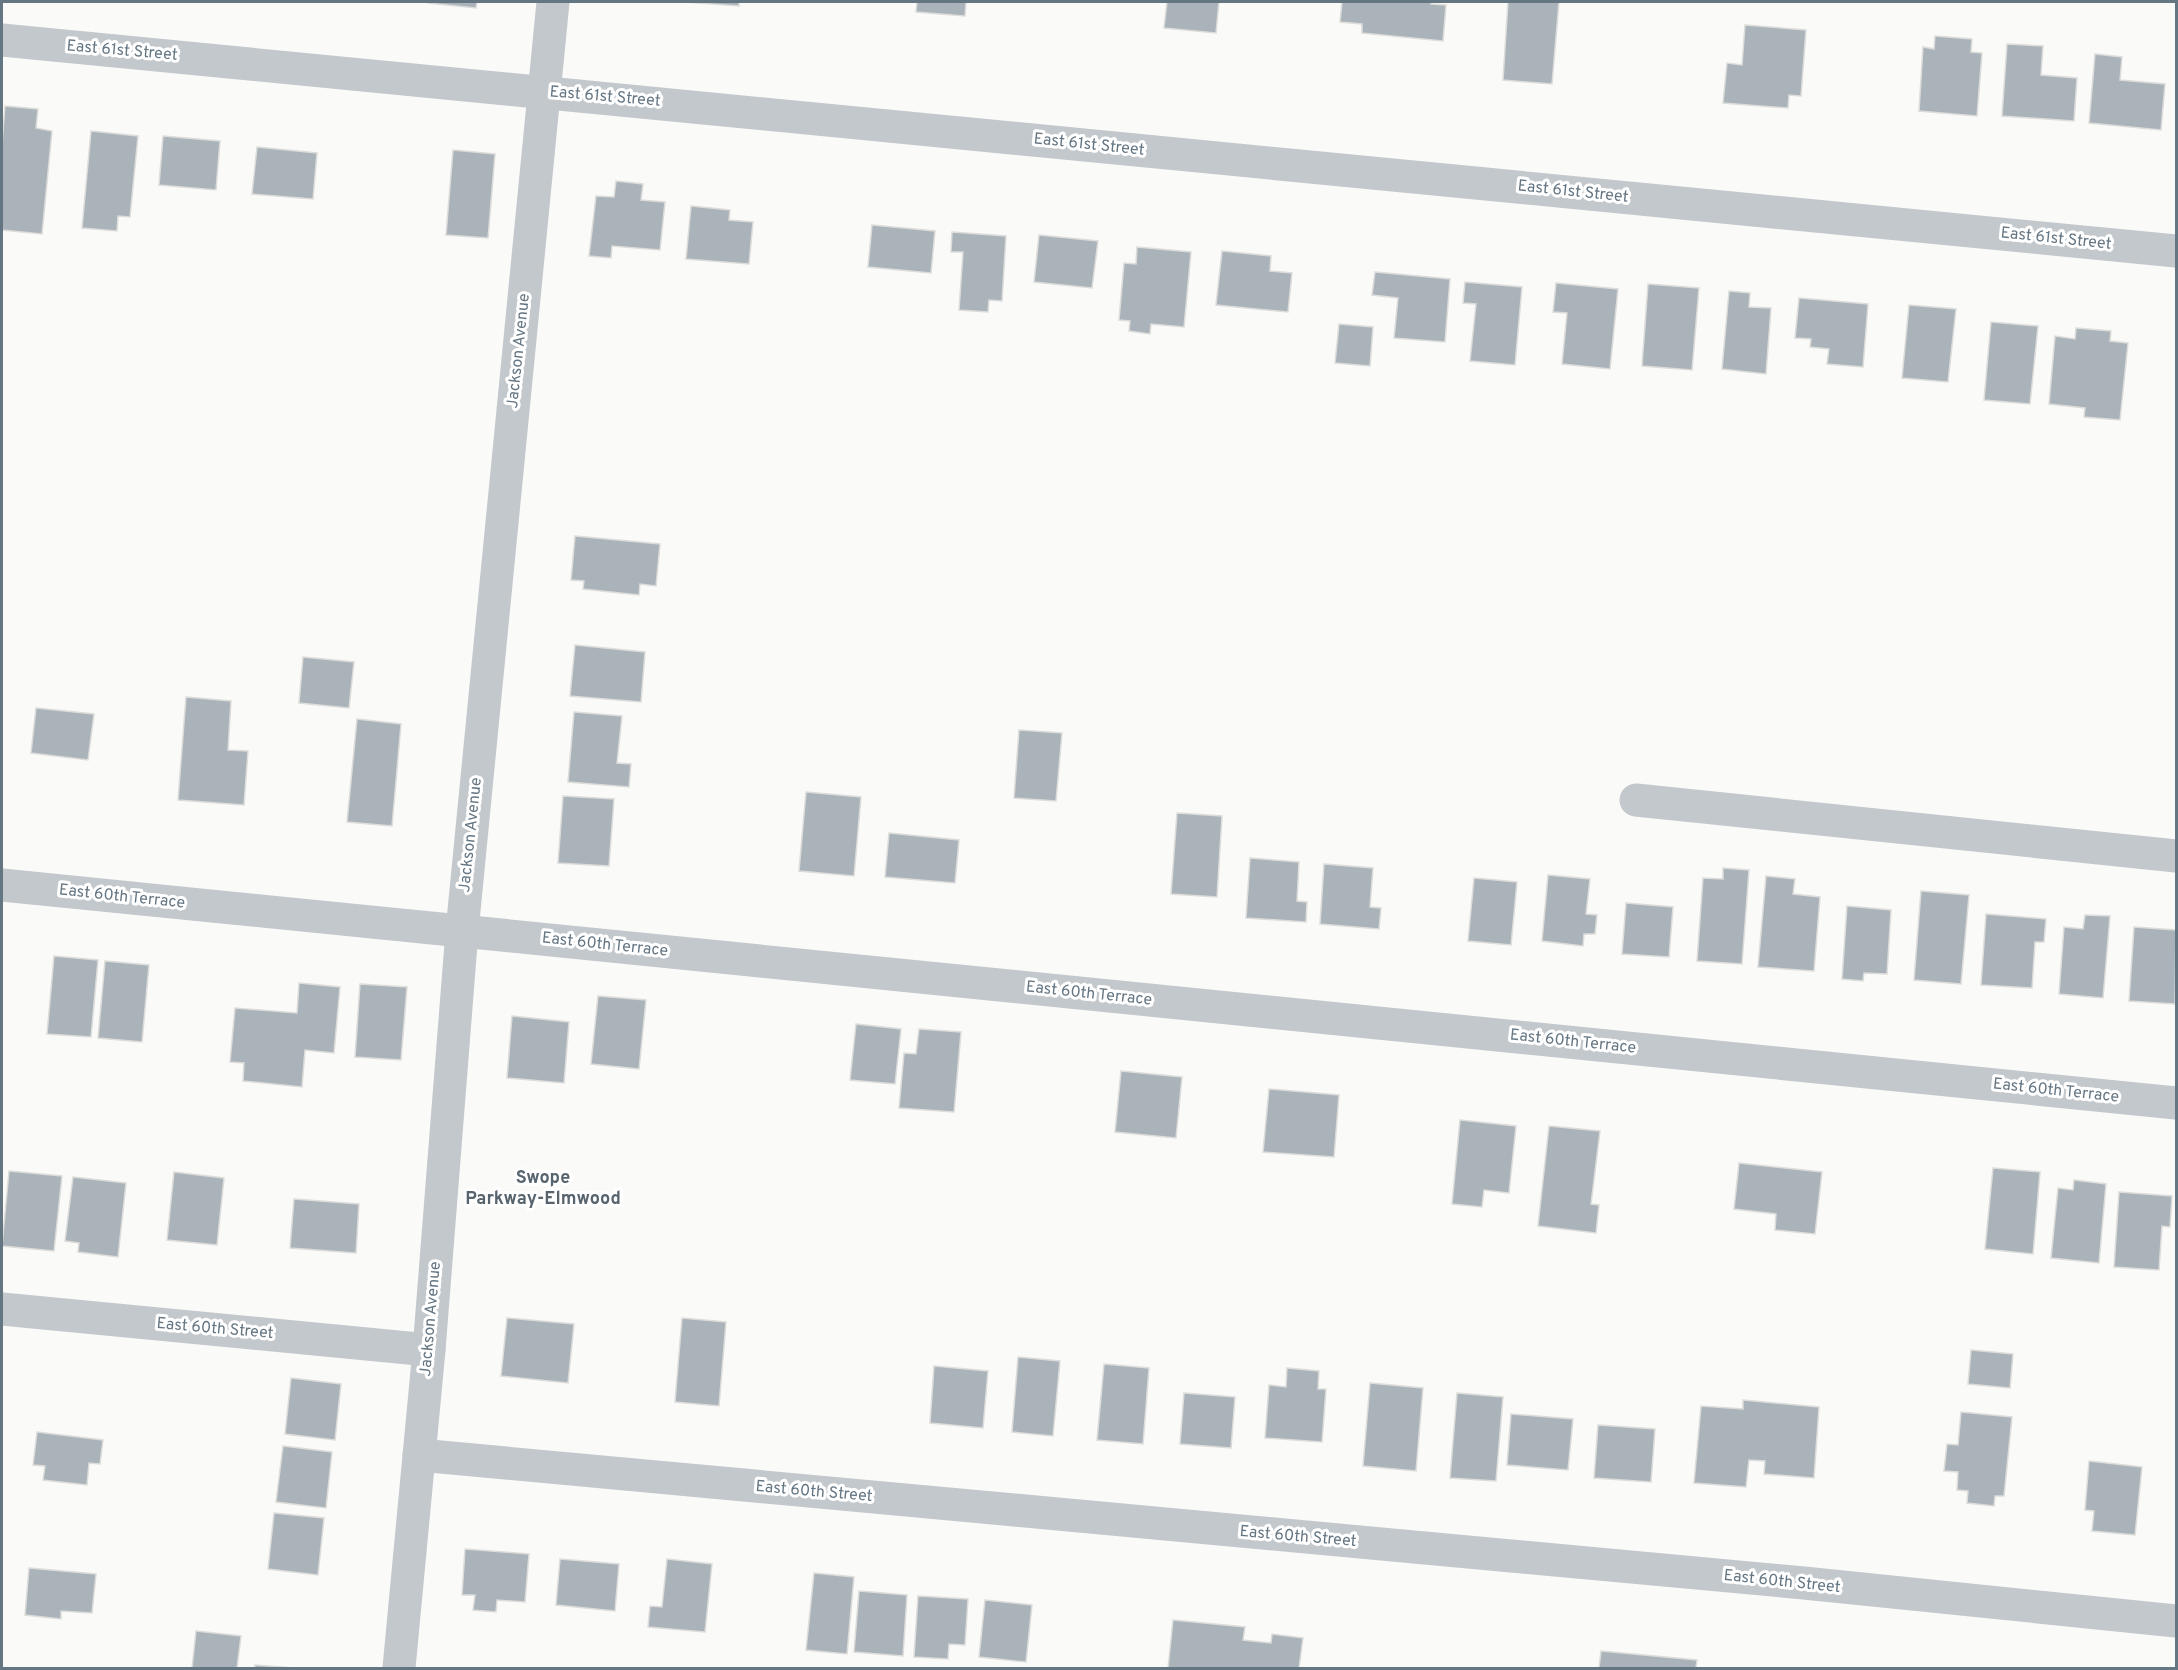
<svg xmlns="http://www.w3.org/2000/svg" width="2178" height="1670" font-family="Overpass,sans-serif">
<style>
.building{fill:#aab3b9;stroke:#dcdcda;stroke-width:1.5}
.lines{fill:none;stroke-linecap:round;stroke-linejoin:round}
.minor{stroke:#c3c8cc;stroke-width:33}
.labels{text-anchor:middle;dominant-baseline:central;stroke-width:6;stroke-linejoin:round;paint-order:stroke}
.street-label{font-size:16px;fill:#657683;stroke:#fff}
.neighbourhood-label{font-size:18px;font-weight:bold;fill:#57646e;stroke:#fff}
</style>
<rect width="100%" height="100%" fill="#fafaf8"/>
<g class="building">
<polygon points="428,2 477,2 476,8 428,3"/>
<polygon points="684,2 739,2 739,6"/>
<polygon points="917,2 966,2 965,16 916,12"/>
<polygon points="1167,2 1219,2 1216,33 1164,28"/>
<polygon points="1342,2 1431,2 1431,4 1446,5 1443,41 1362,33 1362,24 1340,22"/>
<polygon points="1508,2 1559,2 1552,84 1503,80"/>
<polygon points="1745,25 1806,30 1801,96 1789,95 1788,108 1723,103 1727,63 1742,65"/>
<polygon points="1935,36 1972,39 1971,52 1982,53 1977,116 1919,111 1923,47 1934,49"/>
<polygon points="2007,44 2043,46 2041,75 2077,78 2074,121 2002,116"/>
<polygon points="2095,54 2122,57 2120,80 2165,84 2161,130 2089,123"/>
<polygon points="5,106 38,109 36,128 52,131 42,234 2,230 2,144"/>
<polygon points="91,131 138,136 130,217 118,216 117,231 82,228"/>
<polygon points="163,136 220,141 216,190 159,185"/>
<polygon points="257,147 317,153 313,199 252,194"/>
<polygon points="453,150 495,154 488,238 446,235"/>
<polygon points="616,181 643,184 641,200 665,202 660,250 612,246 611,258 589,256 596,196 614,197"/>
<polygon points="691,206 730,210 729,220 753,222 749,264 686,259"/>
<polygon points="872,225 935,231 931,273 868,267"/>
<polygon points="952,232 1006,236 1002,301 989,300 988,312 959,310 963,252 951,252"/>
<polygon points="1039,235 1098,241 1092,288 1034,282"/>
<polygon points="1137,247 1191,252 1184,327 1151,324 1150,334 1129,331 1130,321 1119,320 1124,263 1136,264"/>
<polygon points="1222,251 1271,256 1270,271 1292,273 1288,312 1216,305"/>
<polygon points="1375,272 1450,279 1445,342 1394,338 1398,298 1372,295"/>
<polygon points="1465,282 1522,287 1515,365 1470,361 1476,304 1463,303"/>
<polygon points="1556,283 1618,289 1610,369 1562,364 1567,313 1553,312"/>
<polygon points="1648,284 1699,288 1692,370 1642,366"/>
<polygon points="1729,291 1750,293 1749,307 1771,308 1766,374 1722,369"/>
<polygon points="1799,298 1868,304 1863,367 1827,364 1829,349 1810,347 1811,339 1795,338"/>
<polygon points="1909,305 1956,309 1948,382 1902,378"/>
<polygon points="1991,322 2038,326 2030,404 1984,400"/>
<polygon points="1339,324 1373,327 1370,366 1335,363"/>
<polygon points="2076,328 2111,331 2110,341 2128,343 2120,420 2084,417 2085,408 2049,404 2055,336 2075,339"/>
<polygon points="575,536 660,544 656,586 640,584 639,595 583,589 584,581 571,580"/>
<polygon points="575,645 645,652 641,702 570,696"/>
<polygon points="303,657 354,662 349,708 299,703"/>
<polygon points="186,697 231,701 228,750 248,751 244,805 178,800"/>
<polygon points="36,708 94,714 88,760 31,753"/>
<polygon points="574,712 622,716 617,763 631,764 629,787 568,782"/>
<polygon points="357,719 401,724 392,826 347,822"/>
<polygon points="1019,730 1062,733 1056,801 1014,798"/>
<polygon points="806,792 861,797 854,876 799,871"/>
<polygon points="563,796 614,799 609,866 558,863"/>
<polygon points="1177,813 1222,816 1217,897 1171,894"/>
<polygon points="889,833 959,840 955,883 885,877"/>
<polygon points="1250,858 1299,862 1297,901 1307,902 1306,922 1246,918"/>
<polygon points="1324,864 1373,868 1370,907 1381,908 1379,929 1320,924"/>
<polygon points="1723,868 1749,870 1742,964 1697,961 1703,878 1723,879"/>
<polygon points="1548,875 1590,879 1586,914 1597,915 1595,934 1584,934 1583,946 1542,941"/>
<polygon points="1766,876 1795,879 1793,894 1820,897 1814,971 1758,967"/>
<polygon points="1474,878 1517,882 1511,945 1468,941"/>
<polygon points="1921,891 1969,895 1961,984 1914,980"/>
<polygon points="1626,903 1673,907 1669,957 1622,954"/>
<polygon points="1847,906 1891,910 1887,974 1864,973 1863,981 1842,979"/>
<polygon points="1986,914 2046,919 2044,942 2035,942 2032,988 1981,985"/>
<polygon points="2085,915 2110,916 2103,998 2059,994 2064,927 2083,929"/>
<polygon points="2134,927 2176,930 2175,1004 2129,1001"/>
<polygon points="54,956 98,960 91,1037 47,1034"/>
<polygon points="105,961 149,965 142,1042 98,1038"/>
<polygon points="299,983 340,987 334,1053 305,1050 302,1087 243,1081 244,1063 230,1062 235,1008 297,1013"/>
<polygon points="360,984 407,987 401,1060 355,1057"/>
<polygon points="598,996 646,1000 639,1069 591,1064"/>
<polygon points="512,1016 569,1022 564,1083 507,1078"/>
<polygon points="856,1024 901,1029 895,1084 850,1080"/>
<polygon points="919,1029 961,1032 954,1112 899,1108 904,1053 916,1054"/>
<polygon points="1121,1071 1182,1077 1176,1138 1115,1132"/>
<polygon points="1269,1089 1339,1095 1334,1157 1263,1152"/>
<polygon points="1460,1120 1516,1126 1509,1193 1484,1190 1482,1207 1452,1204"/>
<polygon points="1549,1126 1600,1131 1591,1204 1599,1205 1596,1233 1538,1226"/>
<polygon points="1739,1163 1822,1172 1815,1234 1775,1230 1776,1214 1734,1209"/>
<polygon points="1993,1168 2040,1172 2033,1254 1985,1249"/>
<polygon points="9,1171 62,1176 54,1251 2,1246"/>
<polygon points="174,1172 224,1178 217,1245 167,1240"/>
<polygon points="73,1177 126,1183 118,1257 78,1252 79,1243 65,1241"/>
<polygon points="2074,1180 2106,1184 2099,1263 2051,1258 2058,1188 2073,1190"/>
<polygon points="2119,1192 2172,1196 2170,1227 2162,1226 2159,1270 2114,1267"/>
<polygon points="294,1199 359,1204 356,1253 290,1248"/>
<polygon points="507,1318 574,1324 568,1383 501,1376"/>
<polygon points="682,1318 726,1322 719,1406 675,1402"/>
<polygon points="1971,1350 2013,1354 2010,1388 1968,1384"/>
<polygon points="1018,1357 1060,1361 1053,1436 1012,1432"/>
<polygon points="1104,1364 1149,1368 1143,1444 1097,1440"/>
<polygon points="934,1366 988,1371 983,1428 930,1423"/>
<polygon points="1287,1368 1319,1371 1318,1389 1326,1389 1322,1442 1265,1438 1269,1385 1286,1387"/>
<polygon points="291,1378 341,1384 335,1440 285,1434"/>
<polygon points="1370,1383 1423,1388 1416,1471 1363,1466"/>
<polygon points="1184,1393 1235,1397 1231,1448 1180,1444"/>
<polygon points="1457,1393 1503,1397 1496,1481 1450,1478"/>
<polygon points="1743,1400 1819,1407 1814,1478 1764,1474 1765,1461 1749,1460 1746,1487 1694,1483 1701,1406 1743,1409"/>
<polygon points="1961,1412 2012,1417 2004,1496 1995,1496 1994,1506 1967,1503 1968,1491 1957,1490 1958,1472 1944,1471 1947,1444 1958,1445"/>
<polygon points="1511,1414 1573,1419 1568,1470 1507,1465"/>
<polygon points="1598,1425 1655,1429 1651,1482 1594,1478"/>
<polygon points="37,1432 103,1440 100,1464 89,1463 87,1485 43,1480 45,1466 33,1465"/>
<polygon points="283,1446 332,1452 326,1508 276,1502"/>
<polygon points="2089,1461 2142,1467 2135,1535 2092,1531 2094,1511 2085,1510"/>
<polygon points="274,1513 324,1518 318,1575 268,1569"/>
<polygon points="465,1549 529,1554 525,1602 497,1600 496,1612 473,1610 475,1595 462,1595"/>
<polygon points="560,1559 619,1564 615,1611 556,1605"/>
<polygon points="667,1559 712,1564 705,1632 648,1627 650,1606 662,1607"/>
<polygon points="29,1568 96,1574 92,1613 61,1611 61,1619 25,1615"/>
<polygon points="814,1573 854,1577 847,1654 806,1650"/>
<polygon points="859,1591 907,1595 903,1656 854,1652"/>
<polygon points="918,1596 968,1599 965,1645 949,1644 948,1659 914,1657"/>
<polygon points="985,1600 1032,1605 1026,1662 979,1657"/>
<polygon points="1173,1620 1245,1627 1243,1640 1271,1643 1272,1634 1303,1638 1299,1668 1168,1668"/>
<polygon points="196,1631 241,1636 237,1668 192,1668"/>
<polygon points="1601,1651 1697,1660 1696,1668 1599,1668"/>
<polygon points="255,1665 294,1668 255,1668"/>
</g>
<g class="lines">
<g class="minor">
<polyline points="2,40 2176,251"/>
<polyline points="1636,800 2176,856"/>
<polyline points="2,885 2176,1103"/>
<polyline points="2,1309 429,1350"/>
<polyline points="419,1455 1804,1583 2176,1621"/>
<polyline points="399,1668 429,1350 462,931 553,2"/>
</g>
</g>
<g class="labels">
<g class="street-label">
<text transform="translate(122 51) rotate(5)">East 61st Street</text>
<text transform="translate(605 97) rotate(5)">East 61st Street</text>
<text transform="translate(1089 145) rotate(6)">East 61st Street</text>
<text transform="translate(1573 192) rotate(6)">East 61st Street</text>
<text transform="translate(2056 239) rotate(6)">East 61st Street</text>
<text transform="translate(519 351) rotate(-84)">Jackson Avenue</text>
<text transform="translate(471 835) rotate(-84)">Jackson Avenue</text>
<text transform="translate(122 897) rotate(6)">East 60th Terrace</text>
<text transform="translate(605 945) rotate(6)">East 60th Terrace</text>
<text transform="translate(1089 994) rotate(6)">East 60th Terrace</text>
<text transform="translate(1573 1042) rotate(6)">East 60th Terrace</text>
<text transform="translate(2056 1091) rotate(6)">East 60th Terrace</text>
<text transform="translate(431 1319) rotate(-85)">Jackson Avenue</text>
<text transform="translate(215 1329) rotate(5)">East 60th Street</text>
<text transform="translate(814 1492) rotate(5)">East 60th Street</text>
<text transform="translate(1298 1537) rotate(5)">East 60th Street</text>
<text transform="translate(1782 1582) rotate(6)">East 60th Street</text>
</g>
<g class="neighbourhood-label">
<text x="543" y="1178">Swope<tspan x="543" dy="21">Parkway-Elmwood</tspan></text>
</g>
</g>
<rect width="2178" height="1670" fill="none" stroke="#657683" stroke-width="6"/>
</svg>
